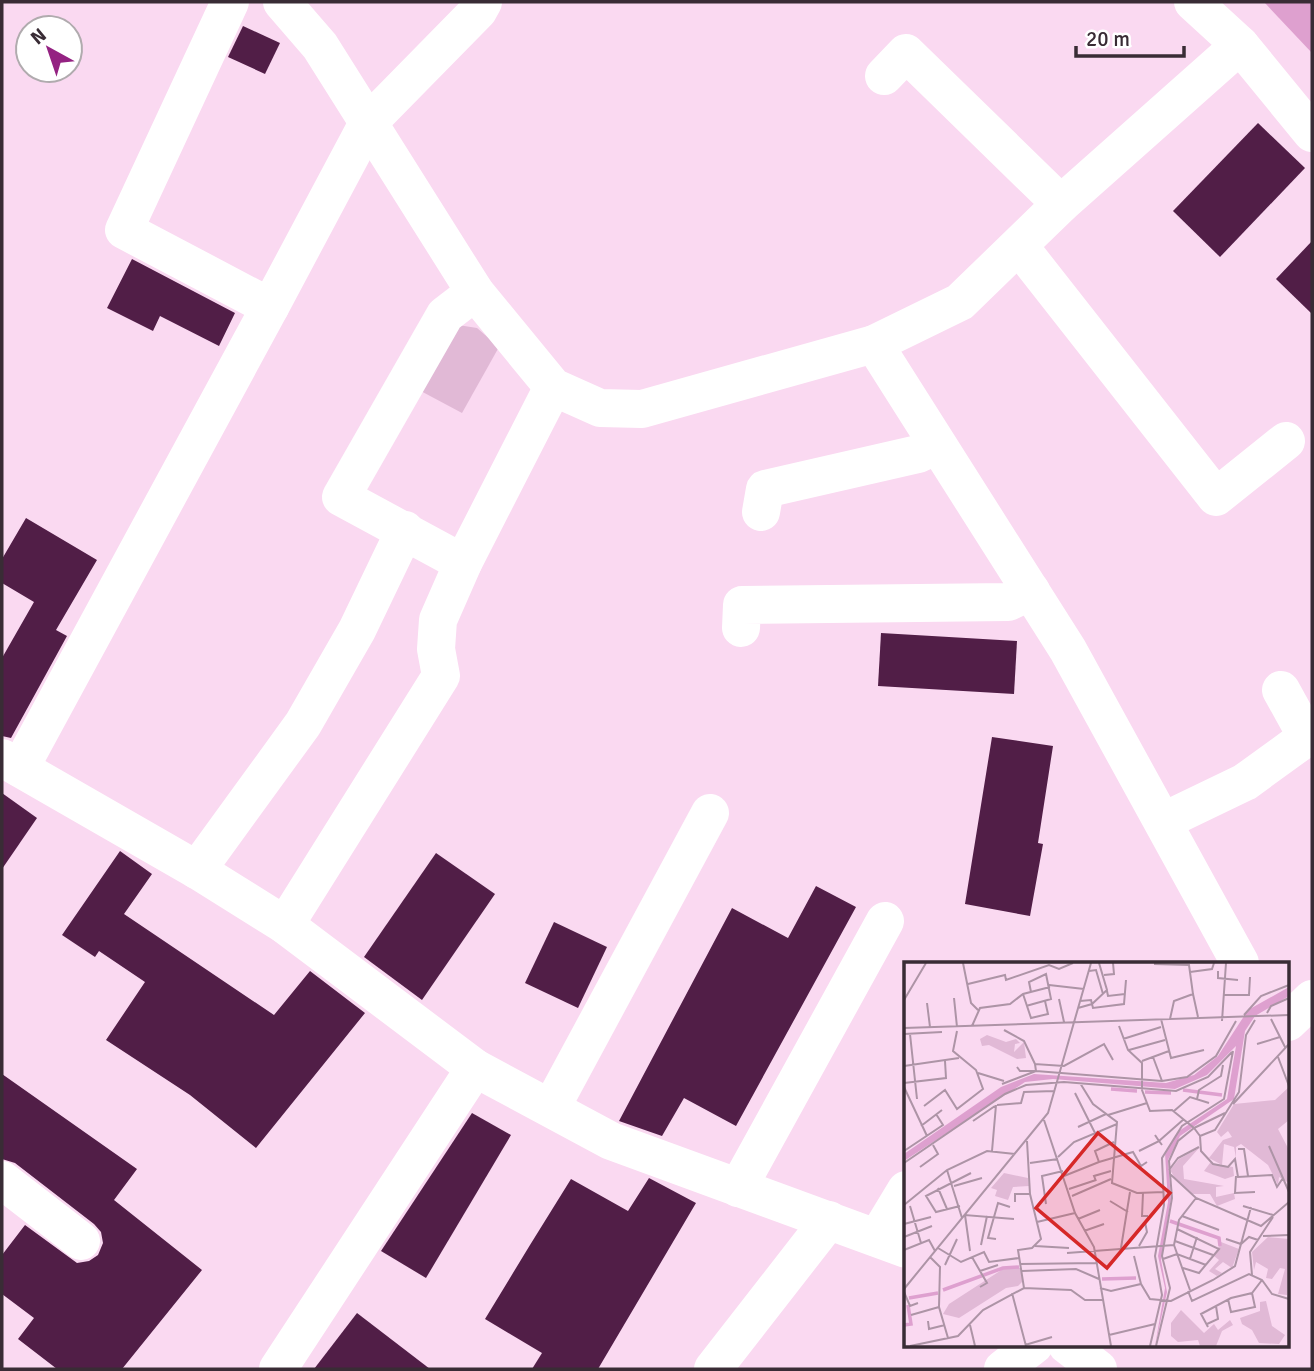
<svg xmlns="http://www.w3.org/2000/svg" width="1314" height="1371" font-family="Signika,sans-serif">
<style>
.green{fill:#e1b9d6}
.water{fill:#dea0cf}
.building{fill:#511e47}
.lines{fill:none;stroke-linecap:round;stroke-linejoin:round}
.minor{stroke:#fff;stroke-width:38}
.inset-river{fill:none;stroke:#dea0cf;stroke-width:3.5}
.inset-road{fill:none;stroke:#ad94a6;stroke-width:2}
.view{fill:#d62828;fill-opacity:0.15;stroke:#d62828;stroke-width:3.5}
.inset-edge{fill:none;stroke:#392c35;stroke-width:3.5}
</style>
<rect width="100%" height="100%" fill="#fad9f1"/>
<polygon class="green" points="458,325 477,328 499,347 462,413 417,389"/>
<polygon class="water" points="1264,2 1312,2 1312,53"/>
<g class="building">
<polygon points="243,26 280,43 265,74 228,57"/>
<polygon points="1258,123 1305,168 1220,257 1173,211"/>
<polygon points="1312,241 1312,314 1276,279"/>
<polygon points="132,259 235,313 219,346 160,316 153,331 107,308"/>
<polygon points="26,518 97,560 56,630 67,636 11,738 2,736 2,658 34,602 2,583 2,559"/>
<polygon points="881,633 1017,641 1014,694 878,686"/>
<polygon points="992,737 1053,746 1038,843 1043,844 1030,916 965,904"/>
<polygon points="2,793 37,818 2,869"/>
<polygon points="120,851 152,874 124,914 274,1015 310,971 365,1013 256,1148 190,1095 106,1040 145,982 99,951 95,957 62,935"/>
<polygon points="436,853 495,894 422,1000 364,957"/>
<polygon points="816,886 856,907 736,1126 684,1098 662,1136 619,1121 732,908 788,938"/>
<polygon points="554,922 607,947 578,1008 525,983"/>
<polygon points="2,1074 137,1169 114,1200 202,1270 122,1369 57,1369 18,1339 34,1318 2,1294 2,1255 25,1225 77,1263 89,1261 98,1255 103,1243 101,1232 94,1224 15,1163 2,1159"/>
<polygon points="472,1113 511,1135 426,1278 381,1251"/>
<polygon points="649,1178 696,1203 598,1369 532,1369 542,1353 485,1319 530,1245 571,1179 628,1211"/>
<polygon points="357,1313 430,1369 314,1369"/>
</g>
<g class="lines">
<g class="minor">
<polyline points="230,2 124,230 270,307 368,123 478,11 483,2"/>
<polyline points="282,2 320,46 475,292 553,387 600,408 642,409 874,344 960,302 1061,204 1240,45"/>
<polyline points="1193,2 1240,45 1312,133"/>
<polyline points="884,76 906,53 1061,204"/>
<polyline points="1019,246 1216,497 1286,441"/>
<polyline points="874,344 1068,650 1240,963"/>
<polyline points="761,512 765,489 918,454 935,446"/>
<polyline points="463,563 341,497 445,315 475,292"/>
<polyline points="741,628 742,605 1008,602 1031,591"/>
<polyline points="2,758 197,870 285,925 475,1068 611,1141 906,1249"/>
<polyline points="20,768 270,307"/>
<polyline points="1164,821 1245,782 1307,737 1281,690"/>
<polyline points="197,870 303,724 357,630 405,530"/>
<polyline points="285,925 441,676 436,649 438,620 463,563 553,387"/>
<polyline points="1288,1022 1312,999"/>
<polyline points="551,1108 710,813"/>
<polyline points="2,1180 81,1241"/>
<polyline points="738,1188 885,921"/>
<polyline points="877,1238 906,1190"/>
<polyline points="1067,1345 1098,1369"/>
<polyline points="278,1369 475,1068"/>
<polyline points="713,1369 829,1220"/>
<polyline points="1003,1369 1034,1345"/>
</g>
</g>
<g transform="translate(904 962)">
<rect width="385" height="385" fill="#fad9f1"/>
<path d="M83,73L102,80L112,77L116,81L111,82L110,90L120,80L122,96L113,97L85,83L78,84L76,77ZM385,125V158L374,167L385,188V221L375,215L374,223L364,203L337,182L332,185V196L330,185L320,182L318,203L305,196L319,178L328,175L324,169L317,175L313,170L330,142L371,138ZM295,186L279,204L280,217L320,224L312,225V235L330,231L331,237L313,244L306,232H288L271,216L266,208L275,197ZM306,201L329,205L330,214L321,217L300,209ZM100,211L124,216L125,224L109,225L104,238L91,234L93,228L87,226ZM364,275L385,277L383,333L374,332L381,307L376,306L368,317L362,316L364,307L352,300L350,308L348,290ZM317,280L335,287L328,306L319,300L311,307L318,311L313,314L305,309L315,298L310,294ZM116,306L119,319L114,324L102,326L55,356L39,352L45,342L99,307ZM362,339L368,364L381,373L375,382L355,381L348,368L338,362L336,356L356,349V340ZM277,348L300,371L310,362L314,368L326,358L329,363L318,369L312,384H296L294,378L274,380L267,374V361Z" fill="#e1b9d6"/>
<path d="M385,25V34L351,54L341,69L330,137L276,174L264,198L267,237L257,298L263,330L251,384L261,326L254,294L264,240L261,191L275,169L323,137L332,84L303,113L271,127L149,117L121,120L0,199V192L97,125L130,112L262,121L290,113L314,94L344,48Z" fill="#dea0cf"/>
<path class="inset-river" d="M207,127L233,129M279,128L318,133M241,130L267,131M266,259L315,276L316,284M198,317L232,316M39,328L99,306L115,305M5,336L34,331M0,363L7,362L4,343"/>
<path class="inset-road" d="M59,1L67,41L74,48M250,2L285,3L289,32L270,39L266,57M185,9L192,8L199,32M314,9V16L334,18M286,10L308,7L310,1M200,13L210,12L209,1M64,22L101,13L102,18L145,3L155,7L169,1M145,23L180,27M203,29L204,34L221,32M119,32L127,56L144,52L141,39M289,32L294,55M320,33H345L346,15M50,36L53,65M155,37L160,60M0,38L22,1M176,39L187,38L189,46L220,42L222,18M23,41L26,65M122,44L147,37L142,12L125,20L127,30M174,46L188,42L203,28L195,1M363,51L367,44L385,36M340,53L357,34L385,23M257,57L267,96L300,88M367,57L381,85M318,59L322,1M68,64L76,46L106,42L119,32L146,25M215,64L224,88L238,101V128L246,149L268,148L290,166L296,174L297,189L309,202L324,205L331,197L334,215L368,213L373,225L379,216M0,66L385,53M100,68L120,79L131,102M0,72L38,70M6,72L13,137M219,77L257,65M353,82L376,75M225,88L261,78M249,95L258,119M374,95L385,124M238,99L265,89M0,104L55,96M113,105L116,109H132L131,102L160,104L200,82L209,98M74,111L100,119M0,121L42,116L41,99M176,121L189,142L213,160L208,221L233,231L260,230M98,122L132,109L258,119L283,115L312,94L332,59M0,125L23,174M171,131L191,171M293,137L295,128L317,114L319,103M329,142L385,82M93,143L117,141L120,130L150,129M20,144L41,128L53,147L79,127L72,108L49,89L53,69M270,149L286,135L305,141M204,153L243,141M140,158L171,251L190,285L207,384M69,159L91,144M17,164L38,148M174,165L202,152M290,166L321,151M251,173L255,179L280,157M296,174L311,168L335,130L342,73L351,58M210,180L191,189L195,200L229,190L237,204L243,200M365,184L385,230M334,187H340L344,214M0,189L39,163L32,152M88,189L92,143M235,189L255,179L258,183M154,195L170,180L213,162M0,201L101,132L122,123L160,120L272,129L304,115L328,90M126,201L154,197M16,205L34,192L29,183M43,208L58,256M265,208L274,196L295,185M266,212L292,236L357,264L385,240M160,214L195,200M332,214L331,231L351,230M192,219L190,214L207,209M50,224L78,216M34,226L43,247M165,227L192,218M239,231L238,254H244M168,234L207,217M206,239L224,250M111,240V232H126M142,242L138,214L159,209M0,243L43,208L83,189L111,192M6,244L17,281M56,244L32,250L22,234L67,211M339,244L369,253M278,254L315,268M174,257L196,248M133,260L171,251M0,262L27,255M273,267L315,287L295,311L279,306M180,269L200,262M359,274L385,273M0,275L28,264M92,277L84,276L94,241L106,245M322,277L337,282L345,275L354,278M271,279L309,293M77,283L83,254M131,284L165,286M235,284L243,270L241,260M34,286L57,300L80,290L85,300L115,296M217,286L226,230M0,288L25,278L31,289M66,289L61,253L110,257M163,291L270,283M230,294L237,322M26,295L36,305L35,345L44,376M68,295L76,309L94,303M259,297L273,292L302,303M286,297L293,275M116,302L193,301M41,303L53,277M76,309L83,321L76,325M118,309L172,307L195,317M348,313L346,290L369,255M120,326L114,288L128,286L137,277L126,232L123,179M196,326L207,329L237,322L246,337L267,339L309,318L331,304L347,245M0,327L144,151L187,1M286,328L270,283L275,258L292,236M284,329L288,339L345,312L358,318L368,332L385,337M0,330L6,344L14,341M108,331L122,384M324,337L327,350L351,345L348,331M7,353L35,345M24,359L25,367L41,363M303,362L314,357L312,344M66,363L71,384M304,365L297,352L327,336L348,331L358,318M205,373L251,362M121,383L148,375M6,384L54,374L79,348L120,326L167,328L181,338H199M246,384L258,333L251,294L260,243L258,196L278,164L320,137L329,89M252,384L266,326L258,294L268,236L265,199L274,179L290,166"/>
<path class="view" d="M194,171L266,231L203,306L132,246Z"/>
<rect width="385" height="385" class="inset-edge"/>
</g>
<rect width="1314" height="1371" fill="none" stroke="#392c35" stroke-width="7"/>
<g transform="translate(49 49) rotate(320)"><circle r="33" fill="#ffffff" stroke="#b0abae" stroke-width="2"/>
<path d="M0-5L12 26L0 18L-12 26Z" fill="#942282"/>
<text y="-10" font-size="19" font-weight="bold" text-anchor="middle" fill="#392c35">N</text>
</g>
<path d="M1076 46v10h108v-10" fill="none" stroke="#392c35" stroke-width="3.5"/>
<text x="1086" y="46" font-size="21" fill="#392c35" stroke="#ffffff" stroke-width="5" paint-order="stroke">20 m</text>
</svg>
